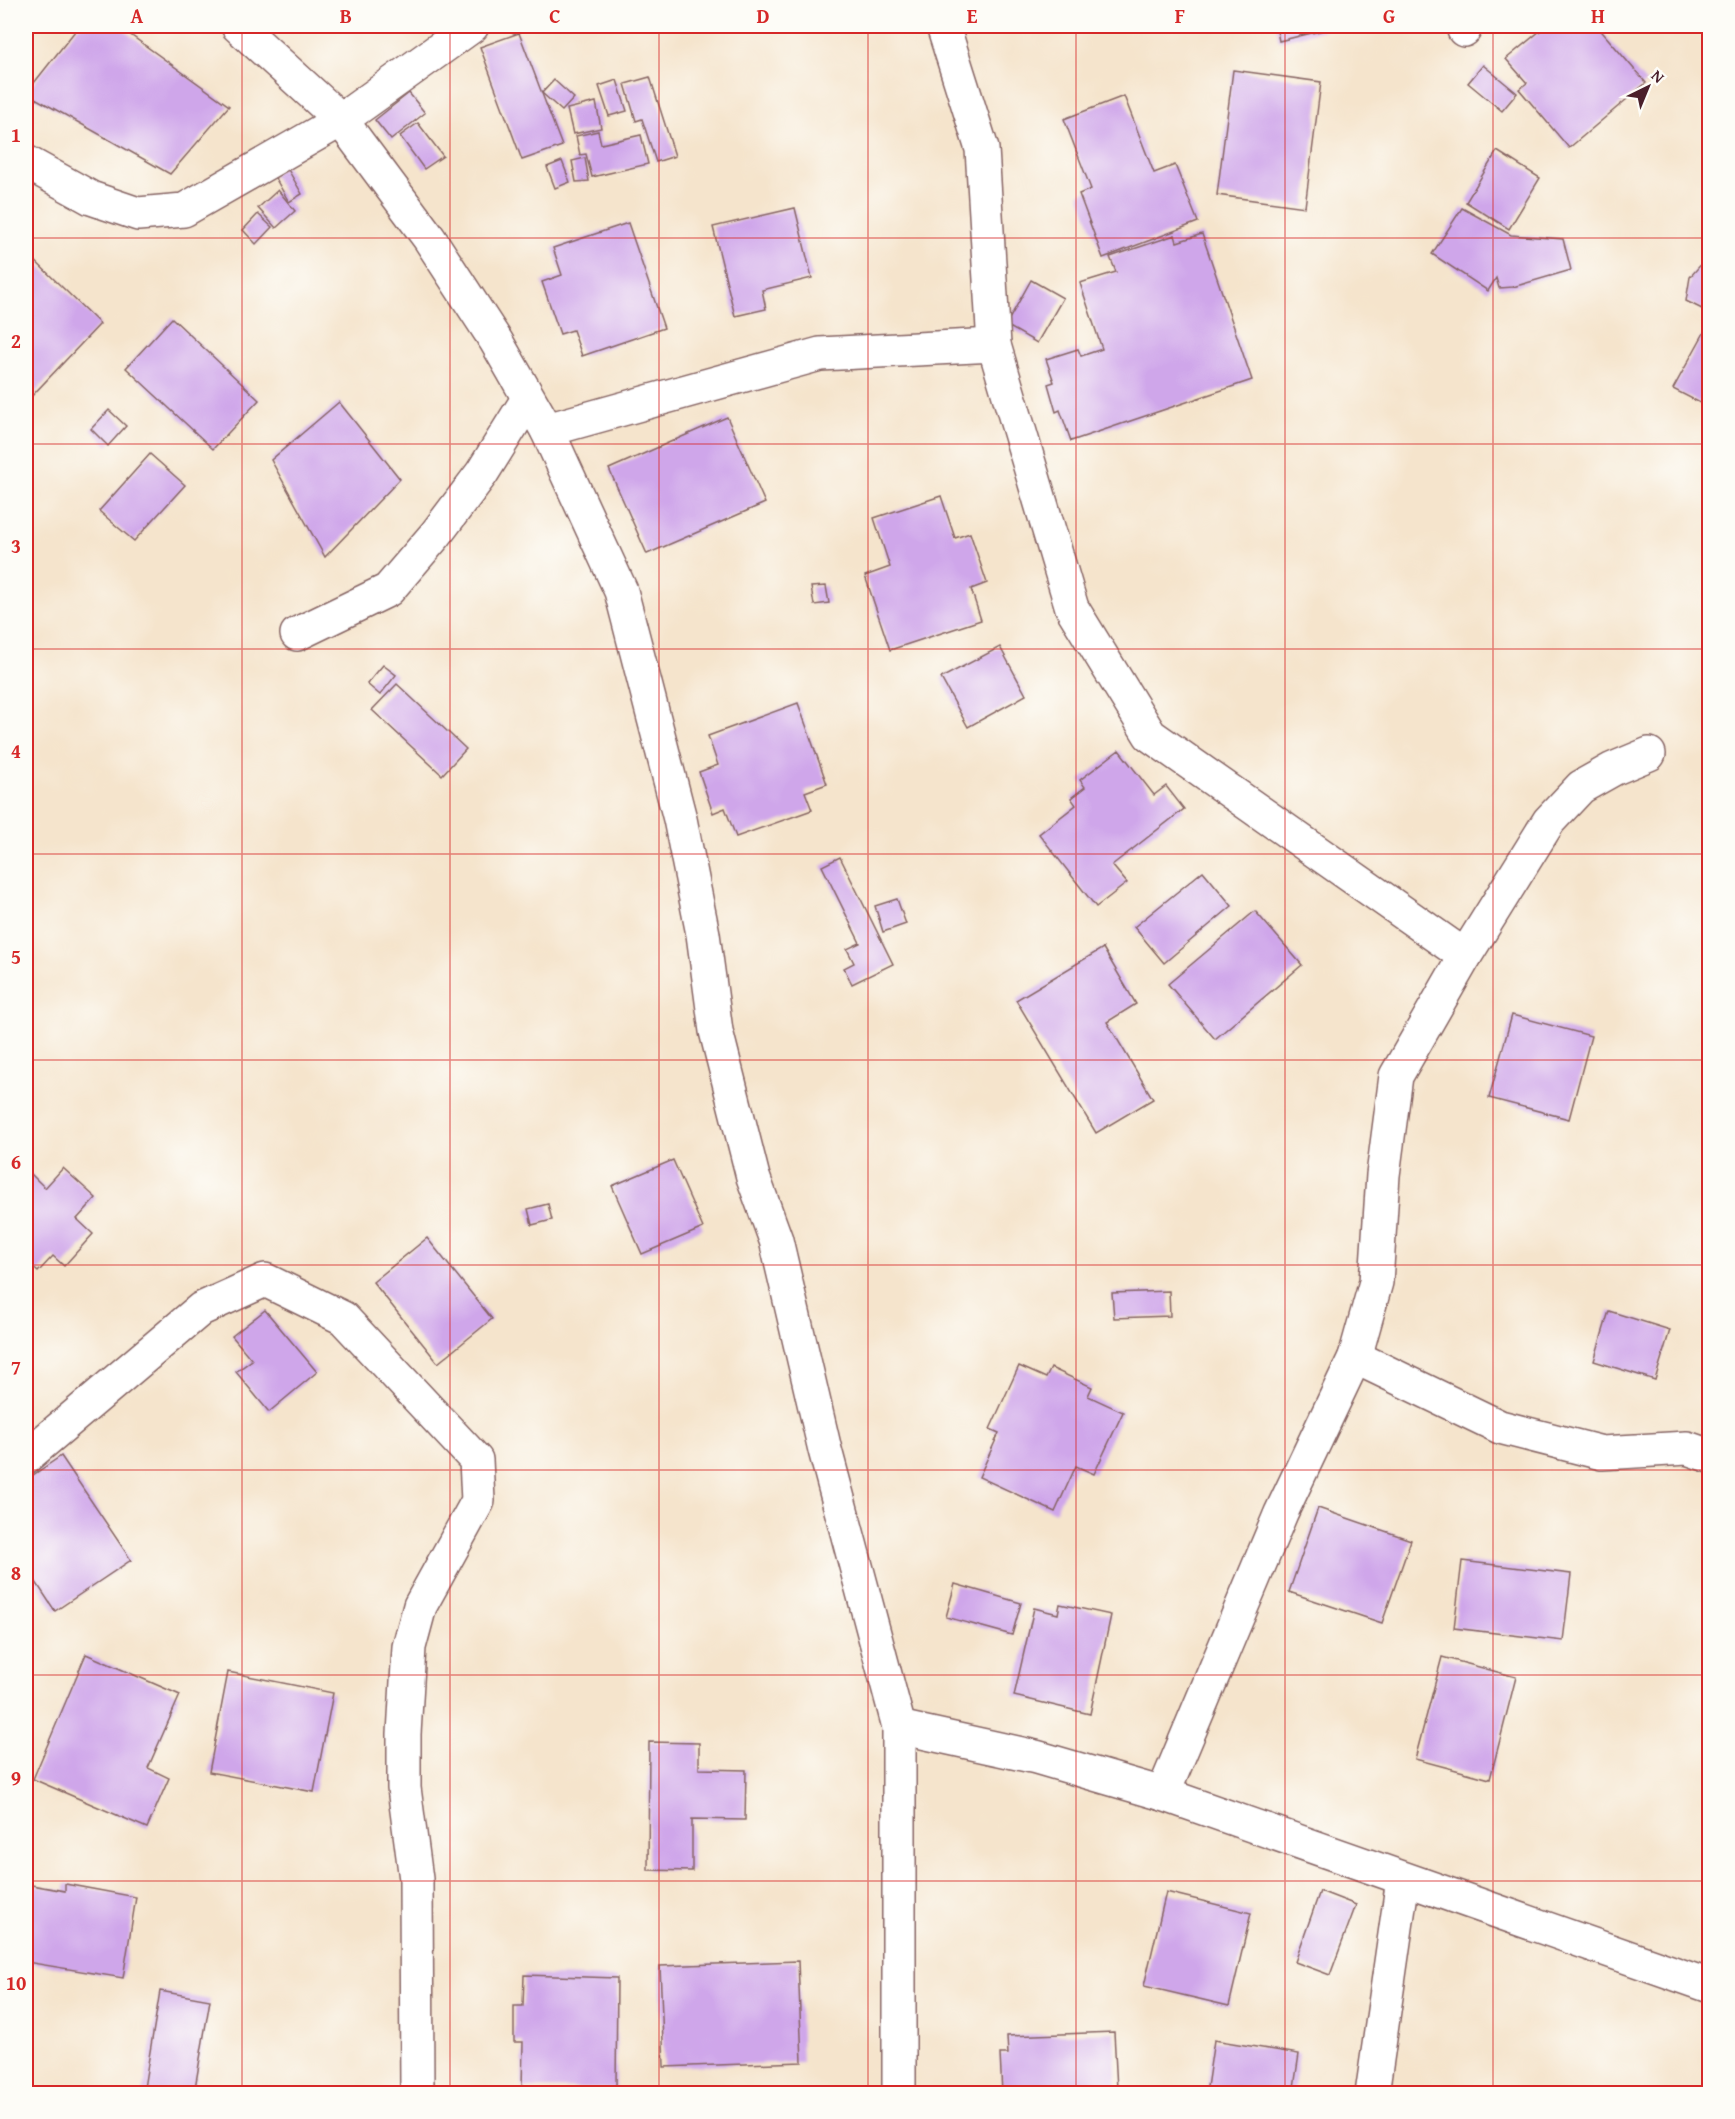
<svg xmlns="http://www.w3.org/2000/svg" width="1735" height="2119" font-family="'Gentium Book Plus',serif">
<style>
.building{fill:#cfa6ea}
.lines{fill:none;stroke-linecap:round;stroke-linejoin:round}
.street-casing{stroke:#866463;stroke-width:36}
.street{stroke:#fff;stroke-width:33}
.grid{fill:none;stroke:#d62828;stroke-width:1.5;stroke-opacity:0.55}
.neatline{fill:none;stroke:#d62828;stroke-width:2}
.grid-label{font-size:20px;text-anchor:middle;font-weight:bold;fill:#d62828}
</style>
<rect width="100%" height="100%" fill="#fdfcf7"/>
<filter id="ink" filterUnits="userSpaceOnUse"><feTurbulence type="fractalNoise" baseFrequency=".0167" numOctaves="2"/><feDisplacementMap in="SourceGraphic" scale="12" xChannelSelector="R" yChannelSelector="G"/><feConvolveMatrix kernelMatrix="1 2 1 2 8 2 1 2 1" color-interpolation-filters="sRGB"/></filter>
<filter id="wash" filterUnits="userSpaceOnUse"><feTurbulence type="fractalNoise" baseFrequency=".008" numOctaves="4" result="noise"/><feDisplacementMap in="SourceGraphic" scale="24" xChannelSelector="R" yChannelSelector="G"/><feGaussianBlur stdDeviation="1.35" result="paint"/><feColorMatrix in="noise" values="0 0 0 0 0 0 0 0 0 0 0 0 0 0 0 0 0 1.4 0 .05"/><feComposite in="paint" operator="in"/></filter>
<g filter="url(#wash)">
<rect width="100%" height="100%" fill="#f5e4cc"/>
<g id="blocks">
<g class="building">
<polygon points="79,26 118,26 229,106 170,174 26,93"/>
<polygon points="1276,26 1331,26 1332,28 1279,41"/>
<polygon points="1546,26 1597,26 1646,83 1569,148 1519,89 1527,83 1506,59"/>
<polygon points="519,33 562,146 522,160 480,47"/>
<polygon points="1483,65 1517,93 1502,111 1468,83"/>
<polygon points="1233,70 1321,82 1305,207 1217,195"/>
<polygon points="650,77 675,156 656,162 642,119 636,121 625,84"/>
<polygon points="554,80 574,98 562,111 542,93"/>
<polygon points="617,80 627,111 609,116 599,86"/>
<polygon points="409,93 425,113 391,140 375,120"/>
<polygon points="1124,96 1154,173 1175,165 1198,222 1103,258 1079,194 1091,189 1064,119"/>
<polygon points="596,102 601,128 573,134 567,109"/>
<polygon points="418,123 443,156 424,169 400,136"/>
<polygon points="598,131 601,144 641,135 648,164 592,177 586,154 580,155 576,136"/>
<polygon points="1497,151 1540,178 1509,229 1466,202"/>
<polygon points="585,158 589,181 576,182 572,161"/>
<polygon points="562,161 570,182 555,188 547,167"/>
<polygon points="286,166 302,194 289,202 273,174"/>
<polygon points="278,190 295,211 276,228 258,208"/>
<polygon points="795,208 812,278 762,290 766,309 735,316 713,227"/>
<polygon points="1462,208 1511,235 1563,239 1571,270 1513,287 1499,288 1496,278 1488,291 1432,254"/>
<polygon points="258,214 272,227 256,244 243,230"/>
<polygon points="628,223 664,328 582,356 573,330 560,334 542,282 562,275 553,248"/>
<polygon points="1202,234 1252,380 1071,441 1060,410 1056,412 1048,384 1054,382 1046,359 1078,349 1081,356 1102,349 1080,283 1116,272 1110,257 1175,235 1177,242"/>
<polygon points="26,252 100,324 26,402"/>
<polygon points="1704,261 1710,263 1710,313 1686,301 1690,277"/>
<polygon points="1031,280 1063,298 1037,343 1006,325"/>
<polygon points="172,318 259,400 213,449 126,368"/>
<polygon points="1710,322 1710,408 1673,389"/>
<polygon points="339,402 400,479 325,557 271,460"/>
<polygon points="109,410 126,426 108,446 91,429"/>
<polygon points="727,417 765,503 647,554 609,469"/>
<polygon points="150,454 185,485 134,541 99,511"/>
<polygon points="941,496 955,538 970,533 987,583 971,589 981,620 890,650 865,576 890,567 874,518"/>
<polygon points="826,586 829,603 814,605 811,587"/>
<polygon points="1000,647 1026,695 968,727 941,678"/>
<polygon points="383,665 396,675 380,695 367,684"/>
<polygon points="397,684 466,749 442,775 372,710"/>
<polygon points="798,703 827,784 805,792 812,810 736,837 725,808 713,813 699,772 718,765 708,736"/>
<polygon points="1119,750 1154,795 1166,786 1184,809 1112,865 1127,883 1096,907 1039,834 1076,805 1071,798 1085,787 1080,780"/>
<polygon points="840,857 893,964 852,984 844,968 854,963 847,949 860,943 822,866"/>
<polygon points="1203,871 1232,906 1164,963 1134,927"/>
<polygon points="897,899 906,924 883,932 875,906"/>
<polygon points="1255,911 1302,965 1215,1039 1168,984"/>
<polygon points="1103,948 1136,1004 1107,1022 1153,1099 1096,1133 1016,1000"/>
<polygon points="1512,1015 1591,1036 1569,1119 1489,1098"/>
<polygon points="673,1160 703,1228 642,1254 612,1186"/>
<polygon points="63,1168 96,1198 77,1219 93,1234 64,1266 53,1256 38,1272 26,1261 26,1169 45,1188"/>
<polygon points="548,1204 552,1220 532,1225 528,1209"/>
<polygon points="427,1238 492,1319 438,1363 373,1282"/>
<polygon points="1169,1291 1170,1316 1114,1318 1112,1293"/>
<polygon points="265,1310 317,1372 269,1412 236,1372 252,1360 232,1336"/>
<polygon points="1609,1311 1670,1330 1655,1380 1594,1361"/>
<polygon points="1019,1366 1046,1378 1051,1368 1092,1387 1088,1396 1123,1412 1094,1474 1076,1466 1055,1512 979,1477 999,1433 990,1429"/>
<polygon points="61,1456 131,1560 55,1611 26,1567 26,1480"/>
<polygon points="1318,1508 1411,1540 1382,1623 1289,1592"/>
<polygon points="1462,1561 1571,1574 1563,1641 1454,1628"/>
<polygon points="955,1584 1021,1603 1012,1635 946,1617"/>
<polygon points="1060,1604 1111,1615 1090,1714 1014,1696 1034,1608 1058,1614"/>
<polygon points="86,1654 180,1695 148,1768 169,1778 147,1828 33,1779"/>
<polygon points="1442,1657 1516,1677 1490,1779 1415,1759"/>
<polygon points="228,1672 333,1693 314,1792 209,1772"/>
<polygon points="649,1742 699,1743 699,1769 746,1770 745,1820 692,1819 692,1871 648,1870"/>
<polygon points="26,1884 65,1891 65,1884 136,1897 123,1978 26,1962 28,1950 26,1950"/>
<polygon points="1320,1891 1356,1905 1330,1975 1295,1962"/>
<polygon points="1166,1892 1251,1913 1229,2006 1144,1986"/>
<polygon points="798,1961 802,2062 664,2067 660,1966"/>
<polygon points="524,1975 617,1978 616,2089 522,2088 523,2042 514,2042 514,2006 523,2006"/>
<polygon points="160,1991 210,2000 194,2094 143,2094"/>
<polygon points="1114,2032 1117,2089 1002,2093 1000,2054 1008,2054 1007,2036"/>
<polygon points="1214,2040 1299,2054 1293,2094 1206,2094"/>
</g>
</g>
</g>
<g filter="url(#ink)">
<use href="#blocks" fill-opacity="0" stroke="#866463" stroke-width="1.5"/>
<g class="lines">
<defs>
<g id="street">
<polyline points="238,26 341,120 429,238 496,341 547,430 621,591 680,819 703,934 716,1031 753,1177 776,1240 825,1450 899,1727 899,2094"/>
<polyline points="943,26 982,149 994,345"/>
<polyline points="1464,30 1466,26"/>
<polyline points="26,162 91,198 138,214 184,210 341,120 472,26"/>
<polyline points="547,430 820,354 994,345 1072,608 1150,735 1465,956"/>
<polyline points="297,634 388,590 436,534 482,473 528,399"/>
<polyline points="1355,1357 1500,1427 1602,1453 1687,1448 1710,1456"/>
<polyline points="26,1457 201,1309 265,1280 343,1318 476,1460 478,1501 420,1606 409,1647 404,1734 404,1788 416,1879 417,2094"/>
<polyline points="899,1727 1036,1757 1163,1794 1710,1986"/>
<polyline points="1163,1794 1281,1513 1355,1357 1376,1282 1383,1175 1396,1076 1465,956 1549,821 1581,787 1613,769 1649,754"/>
<polyline points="1372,2094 1403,1879"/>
</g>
</defs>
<use href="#street" class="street-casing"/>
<use href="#street" class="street"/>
</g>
</g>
<path class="grid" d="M242,26V2094M450,26V2094M659,26V2094M868,26V2094M1076,26V2094M1285,26V2094M1493,26V2094M26,238H1710M26,444H1710M26,649H1710M26,854H1710M26,1060H1710M26,1265H1710M26,1470H1710M26,1675H1710M26,1881H1710"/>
<rect width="1735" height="2119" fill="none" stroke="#fdfcf7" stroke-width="66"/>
<g transform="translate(1648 87) rotate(43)" stroke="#fdfcf7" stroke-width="4.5" paint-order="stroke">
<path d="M0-4.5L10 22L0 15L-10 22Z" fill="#4a1f2b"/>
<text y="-9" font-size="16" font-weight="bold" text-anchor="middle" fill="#4a1f2b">N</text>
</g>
<rect x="33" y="33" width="1669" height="2053" class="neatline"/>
<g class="grid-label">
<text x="137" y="23">A</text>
<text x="346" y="23">B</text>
<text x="555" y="23">C</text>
<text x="763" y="23">D</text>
<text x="972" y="23">E</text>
<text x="1180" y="23">F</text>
<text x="1389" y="23">G</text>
<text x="1598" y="23">H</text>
<text x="16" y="142">1</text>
<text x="16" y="348">2</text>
<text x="16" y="553">3</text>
<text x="16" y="758">4</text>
<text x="16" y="964">5</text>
<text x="16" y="1169">6</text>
<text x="16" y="1374">7</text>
<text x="16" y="1580">8</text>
<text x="16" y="1785">9</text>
<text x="16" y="1990">10</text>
</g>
</svg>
